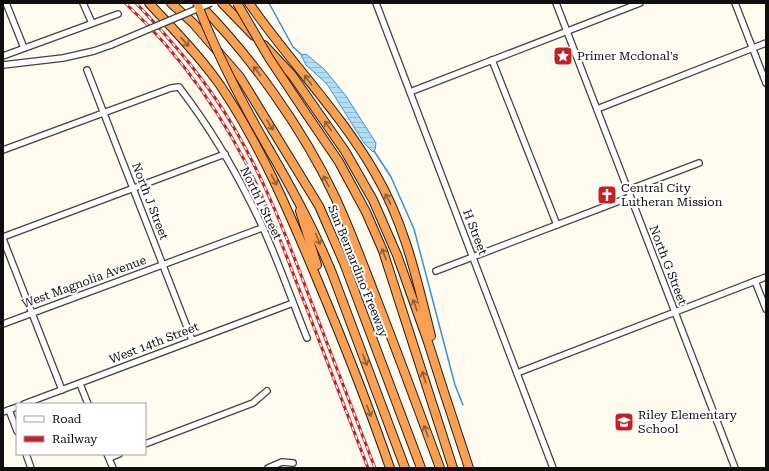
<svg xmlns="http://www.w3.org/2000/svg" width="769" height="471" font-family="'Roboto Serif',serif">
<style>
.water{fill:url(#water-rules);stroke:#3494d4}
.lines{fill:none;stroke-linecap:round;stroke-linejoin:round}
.stream{stroke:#3494d4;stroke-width:1.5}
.minor-casing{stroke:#414141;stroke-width:8}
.highway-casing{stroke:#1f1f1f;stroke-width:10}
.minor{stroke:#fff;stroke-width:5.5}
.highway{stroke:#fb9f51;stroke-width:8}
.rail-casing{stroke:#c51f27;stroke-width:3}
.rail{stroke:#fff;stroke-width:1.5;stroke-dasharray:4.5;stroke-linecap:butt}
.minor-bridge-casing{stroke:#414141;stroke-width:8;stroke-linecap:butt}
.highway-bridge-casing{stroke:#1f1f1f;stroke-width:10;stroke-linecap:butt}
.minor-bridge{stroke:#fff;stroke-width:5.5}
.highway-bridge{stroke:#fb9f51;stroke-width:8}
.oneway{stroke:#905e33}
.labels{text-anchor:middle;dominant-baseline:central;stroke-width:4;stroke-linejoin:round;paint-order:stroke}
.poi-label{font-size:12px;fill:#0e0e0e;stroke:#fff;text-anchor:start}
.street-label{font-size:12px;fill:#0e0e0e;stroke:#fff}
</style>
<defs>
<pattern id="water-rules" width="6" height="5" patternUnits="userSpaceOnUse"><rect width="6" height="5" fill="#b1def9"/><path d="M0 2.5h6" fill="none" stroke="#97bdd4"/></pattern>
</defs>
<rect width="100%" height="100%" fill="#fffcef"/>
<polygon class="water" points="306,54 325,70 346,96 376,143 375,150 373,152 364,143 327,84 306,65 302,57 302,55"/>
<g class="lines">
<g class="stream">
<polyline points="269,3 293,47 302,55"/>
<polyline points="374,151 391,177 414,229 455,385 463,405"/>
</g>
<defs>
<g id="minor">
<polyline points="6,3 24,48"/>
<polyline points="83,3 92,23"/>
<polyline points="376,3 553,468"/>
<polyline points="556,3 735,468"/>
<polyline points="735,3 766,83"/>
<polyline points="3,56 118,14"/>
<polyline points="492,60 557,225"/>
<polyline points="3,65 63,58 94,51 111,45"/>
<polyline points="87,70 192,340"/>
<polyline points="410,92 640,3"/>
<polyline points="597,109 766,43"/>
<path d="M3,150L171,88L179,87C212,130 240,178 263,228C279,263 292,301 307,338"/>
<polyline points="628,190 699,163"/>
<polyline points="3,237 225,154"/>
<polyline points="3,239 62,390"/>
<polyline points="436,271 630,197"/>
<polyline points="755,281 766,309"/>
<polyline points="3,324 262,228"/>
<polyline points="517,373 766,277"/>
<polyline points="80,384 88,404"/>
<polyline points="24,404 293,303"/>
<polyline points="9,410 17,431"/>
<polyline points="3,412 17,407"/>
<polyline points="145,444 253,403 267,391"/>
<polyline points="26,454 31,468"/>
<polyline points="107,454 113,468"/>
<polyline points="109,458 119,454"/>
<polyline points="268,468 282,462 293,463"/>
</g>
<g id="highway">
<path d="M149,3C173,29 199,55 220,85C261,146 289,212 317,279C343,341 368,404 390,468"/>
<polyline points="171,3 193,23 240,77 319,206 344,263 421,468"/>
<path d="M198,3C251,56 303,129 335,197C349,227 361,259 373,290C396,349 418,408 440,468"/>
<polyline points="222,3 254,36"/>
<path d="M249,3C289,61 340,112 375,173C405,224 417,280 431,336"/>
<polyline points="264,45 292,75 345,151 373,200 397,255 428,342 442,386 469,468"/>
<polyline points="303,109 339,162 366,212 383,251 453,468"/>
<path d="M270,151C294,192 314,229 332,273L405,468"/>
<polyline points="300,211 317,265"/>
</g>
</defs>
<use href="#minor" class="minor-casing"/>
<use href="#highway" class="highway-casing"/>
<use href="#minor" class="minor"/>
<use href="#highway" class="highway"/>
<defs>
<g id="rail">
<path d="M125,3C182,55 228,122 260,192C277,228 290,267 305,304C326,359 347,413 368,468"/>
<path d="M136,3C172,41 206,80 233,126C265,180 287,238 309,296C331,353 353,411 375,468"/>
</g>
</defs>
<use href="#rail" class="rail-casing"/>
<use href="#rail" class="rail"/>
<defs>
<polyline id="minor-bridge" points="111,45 211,3"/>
<g id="highway-bridge">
<path d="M197,3C217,55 242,103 270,151"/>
<polyline points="237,3 269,58 303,109"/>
</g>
</defs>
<use href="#minor-bridge" class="minor-bridge-casing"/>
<use href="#highway-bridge" class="highway-bridge-casing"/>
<use href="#minor-bridge" class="minor-bridge"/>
<use href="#highway-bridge" class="highway-bridge"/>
</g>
<defs><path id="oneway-shaft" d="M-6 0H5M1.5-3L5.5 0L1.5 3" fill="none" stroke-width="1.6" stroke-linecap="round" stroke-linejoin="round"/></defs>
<g class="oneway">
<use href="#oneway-shaft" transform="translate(185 42) rotate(47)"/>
<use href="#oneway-shaft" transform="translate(257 71) rotate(-129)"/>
<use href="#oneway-shaft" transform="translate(308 80) rotate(-127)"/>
<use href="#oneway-shaft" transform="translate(270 125) rotate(58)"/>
<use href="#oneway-shaft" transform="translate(328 126) rotate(-125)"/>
<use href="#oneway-shaft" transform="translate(274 180) rotate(62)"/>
<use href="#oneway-shaft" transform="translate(326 181) rotate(-118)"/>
<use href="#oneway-shaft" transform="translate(388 199) rotate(-117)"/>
<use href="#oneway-shaft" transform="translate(318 239) rotate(66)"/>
<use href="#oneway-shaft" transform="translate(384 254) rotate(-110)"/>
<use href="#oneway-shaft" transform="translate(415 305) rotate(-110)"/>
<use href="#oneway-shaft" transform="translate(365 360) rotate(69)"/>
<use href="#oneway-shaft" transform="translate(424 377) rotate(-108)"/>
<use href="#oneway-shaft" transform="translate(369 411) rotate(69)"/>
<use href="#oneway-shaft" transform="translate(426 431) rotate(-110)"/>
</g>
<defs>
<symbol id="sight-square" viewBox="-11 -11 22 22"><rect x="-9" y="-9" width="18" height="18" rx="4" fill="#c51f27" stroke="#fff"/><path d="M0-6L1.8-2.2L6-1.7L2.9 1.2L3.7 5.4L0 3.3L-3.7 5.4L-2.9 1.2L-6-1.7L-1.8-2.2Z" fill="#fff"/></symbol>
<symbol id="church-square" viewBox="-11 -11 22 22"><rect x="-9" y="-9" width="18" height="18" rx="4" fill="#c51f27" stroke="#fff"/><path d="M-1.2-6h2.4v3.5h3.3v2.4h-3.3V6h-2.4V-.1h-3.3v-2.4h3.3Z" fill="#fff"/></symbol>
<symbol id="school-square" viewBox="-11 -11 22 22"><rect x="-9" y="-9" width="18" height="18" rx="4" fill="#c51f27" stroke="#fff"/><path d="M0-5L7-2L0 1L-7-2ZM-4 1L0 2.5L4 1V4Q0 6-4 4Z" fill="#fff"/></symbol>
</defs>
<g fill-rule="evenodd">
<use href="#sight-square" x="552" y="45" width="22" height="22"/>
<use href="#church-square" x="596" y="184" width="22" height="22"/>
<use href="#school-square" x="613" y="411" width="22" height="22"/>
</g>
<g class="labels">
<g class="poi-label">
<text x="577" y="56">Primer Mcdonal's</text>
<text x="621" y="188">Central City<tspan x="621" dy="14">Lutheran Mission</tspan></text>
<text x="638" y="415">Riley Elementary<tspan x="638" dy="14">School</tspan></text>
</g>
<g class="street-label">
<text transform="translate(150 201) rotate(69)">North J Street</text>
<text transform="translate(261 203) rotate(64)">North I Street</text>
<text transform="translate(475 232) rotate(69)">H Street</text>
<text transform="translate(668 265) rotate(69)">North G Street</text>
<text transform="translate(358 271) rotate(68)">San Bernardino Freeway</text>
<text transform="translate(84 282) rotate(-20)">West Magnolia Avenue</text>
<text transform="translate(154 343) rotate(-21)">West 14th Street</text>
</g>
</g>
<rect width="769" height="471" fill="none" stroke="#0e0e0e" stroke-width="8"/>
<rect x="16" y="403" width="130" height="52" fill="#ffffff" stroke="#9f9f9f"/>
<rect x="24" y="416" width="20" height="6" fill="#ffffff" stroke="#9f9f9f"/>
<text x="52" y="423" font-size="12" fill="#0e0e0e">Road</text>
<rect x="24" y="436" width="20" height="6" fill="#c51f27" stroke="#9f9f9f"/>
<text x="52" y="443" font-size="12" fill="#0e0e0e">Railway</text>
</svg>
